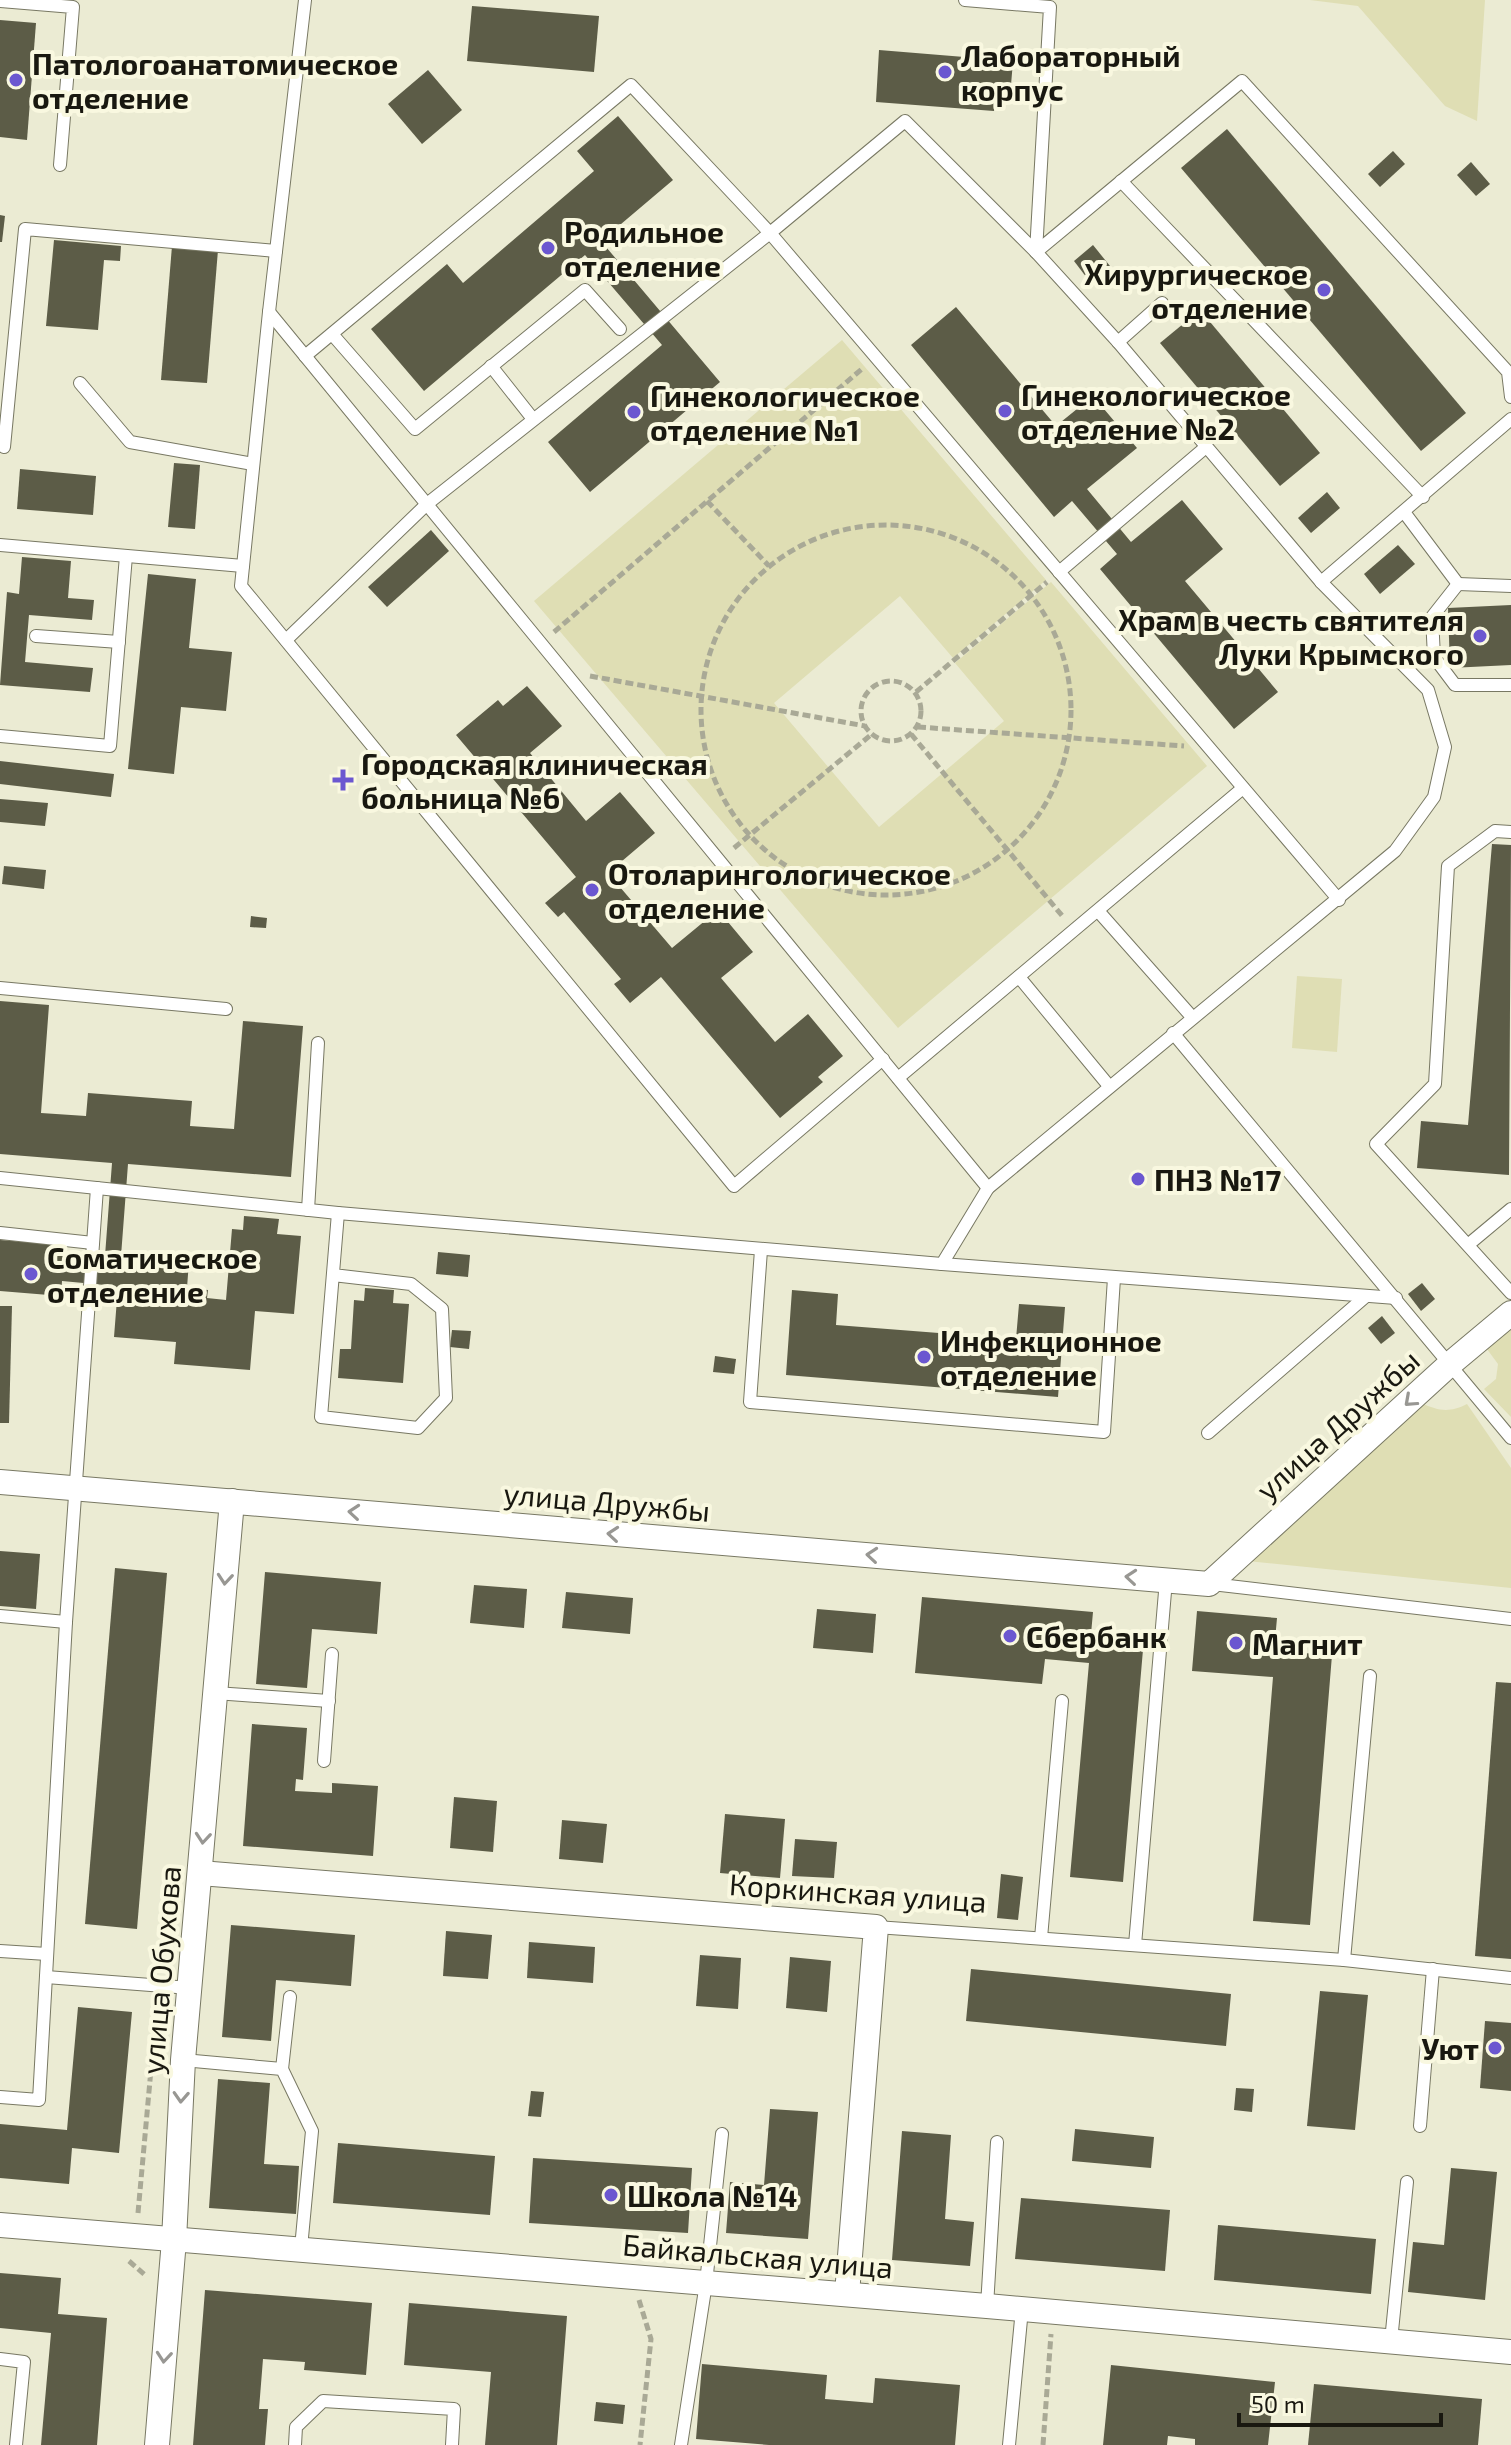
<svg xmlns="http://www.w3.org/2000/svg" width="1511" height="2445" font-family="'Exo 2',sans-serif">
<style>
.green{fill:#dfdeb4}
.building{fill:#5c5c47}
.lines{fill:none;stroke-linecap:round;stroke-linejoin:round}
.service-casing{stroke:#787863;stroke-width:14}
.minor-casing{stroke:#787863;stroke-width:26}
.path{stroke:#a9a996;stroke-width:5;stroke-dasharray:8 4;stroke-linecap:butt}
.service{stroke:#fff;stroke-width:12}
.minor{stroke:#fff;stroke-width:24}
.oneway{stroke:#989793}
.poi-dot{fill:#6b57d0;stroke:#f9f8e0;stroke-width:3}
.labels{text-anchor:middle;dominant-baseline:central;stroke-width:8;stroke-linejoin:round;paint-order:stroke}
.poi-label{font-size:30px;font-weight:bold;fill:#191810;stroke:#f9f8e0;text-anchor:start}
.street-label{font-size:30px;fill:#191810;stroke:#f9f8e0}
</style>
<rect width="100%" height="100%" fill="#ebebd3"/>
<g class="green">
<polygon points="1310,0 1485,0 1477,121 1445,106 1358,6"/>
<polygon points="842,340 1046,580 953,658 900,596 774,703 879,827 1004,721 955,663 1051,582 1207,766 898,1028 534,601"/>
<polygon points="1297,976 1342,979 1337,1052 1292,1048"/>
<polygon points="1511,1323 1511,1417 1484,1389 1496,1379 1498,1364 1484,1345"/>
<path d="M1421,1403C1439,1411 1449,1413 1467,1404L1511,1468V1588L1247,1561Z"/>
</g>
<g class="building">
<polygon points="472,6 599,16 594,72 467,61"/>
<polygon points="0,20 36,23 27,140 0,137"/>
<polygon points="879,50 1013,61 1011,85 996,84 994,111 876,102"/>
<polygon points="428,70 462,110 422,144 388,104"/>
<polygon points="618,116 673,180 601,241 720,382 590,492 548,442 662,345 585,255 424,391 371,329 447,264 463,283 594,171 577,151"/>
<polygon points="1227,129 1466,413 1421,451 1181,168"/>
<polygon points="1393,151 1405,164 1380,187 1368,174"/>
<polygon points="1471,162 1490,184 1476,196 1457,175"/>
<polygon points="0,215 5,216 2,242 0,242"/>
<polygon points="54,240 121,246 120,261 104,260 98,330 46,326"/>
<polygon points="1093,245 1110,266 1090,282 1074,261"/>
<polygon points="172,246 218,250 207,383 161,380"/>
<polygon points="956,307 1056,426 1093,396 1137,448 1087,489 1131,542 1182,500 1223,549 1185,581 1278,692 1234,729 1100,569 1117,554 1072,501 1054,517 911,345"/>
<polygon points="1200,310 1320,453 1280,486 1160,343"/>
<polygon points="174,463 200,465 195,529 168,527"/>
<polygon points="20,469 96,476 93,515 17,509"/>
<polygon points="1327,492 1340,508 1311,533 1298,518"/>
<polygon points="431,530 449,551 387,607 368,587"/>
<polygon points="1398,545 1415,564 1380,594 1364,574"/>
<polygon points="22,557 71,561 68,598 94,600 92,620 29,615 25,662 93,668 90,692 0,685 7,592 19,594"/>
<polygon points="148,574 196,579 189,648 232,652 226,711 181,707 174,774 128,769"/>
<polygon points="1511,605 1511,665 1450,668 1448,608"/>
<polygon points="527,686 562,726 530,753 586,821 620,792 655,833 608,873 672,948 718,910 753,952 721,978 775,1042 808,1014 843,1056 818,1077 823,1082 780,1118 661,977 630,1003 614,984 621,979 564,912 558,917 545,903 576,877 456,735 498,700 503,706"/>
<polygon points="0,761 114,774 111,797 0,784"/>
<polygon points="0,799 48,803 45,826 0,822"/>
<polygon points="1492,844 1511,845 1509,1175 1417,1168 1421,1121 1468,1125"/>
<polygon points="4,866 46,870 44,889 2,884"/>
<polygon points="251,916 267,918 266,928 250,927"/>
<polygon points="0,1001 49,1005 41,1113 86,1116 88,1093 192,1101 190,1126 234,1129 243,1021 303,1026 291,1177 128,1164 121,1256 189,1261 187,1288 208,1290 207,1298 226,1300 232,1229 243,1230 244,1216 279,1219 277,1234 301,1236 294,1314 255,1311 250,1370 174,1364 176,1342 114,1337 117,1299 104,1298 105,1285 62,1281 61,1296 0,1291 0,1240 65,1245 63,1266 104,1269 112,1163 0,1154"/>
<polygon points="1133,1173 1144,1174 1143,1186 1131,1184"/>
<polygon points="438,1252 470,1255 468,1277 436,1274"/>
<polygon points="1422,1283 1435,1299 1421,1311 1408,1294"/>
<polygon points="365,1288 394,1290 393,1303 409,1304 403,1383 338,1378 340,1349 351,1349 354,1300 364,1301"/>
<polygon points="792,1290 838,1294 836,1325 1016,1339 1019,1304 1065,1307 1058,1397 786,1375"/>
<polygon points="0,1306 12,1306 9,1423 0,1423"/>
<polygon points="1382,1316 1395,1333 1381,1344 1368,1328"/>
<polygon points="452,1330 471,1331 469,1349 450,1347"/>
<polygon points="715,1356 736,1359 734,1374 713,1372"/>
<polygon points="0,1551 40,1554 36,1609 0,1606"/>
<polygon points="115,1568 167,1573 137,1929 85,1924"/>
<polygon points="265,1572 381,1582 377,1634 312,1629 307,1688 256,1684"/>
<polygon points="474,1585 527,1589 524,1628 470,1623"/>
<polygon points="566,1592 633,1598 630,1634 562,1628"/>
<polygon points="922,1597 1093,1612 1091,1634 1144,1638 1123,1882 1070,1877 1089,1663 1045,1659 1042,1684 915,1673"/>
<polygon points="817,1609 876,1614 873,1653 813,1648"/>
<polygon points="1197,1611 1277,1618 1274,1651 1332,1655 1310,1925 1253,1921 1273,1677 1192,1671"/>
<polygon points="1496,1682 1511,1683 1511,1959 1475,1956"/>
<polygon points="252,1724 307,1728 303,1780 296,1779 295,1791 332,1793 332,1783 378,1786 373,1856 243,1846"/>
<polygon points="454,1797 497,1801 493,1852 450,1848"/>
<polygon points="725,1814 785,1819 780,1878 720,1873"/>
<polygon points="562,1820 607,1824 603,1863 559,1859"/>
<polygon points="795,1839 837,1842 834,1878 792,1876"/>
<polygon points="1001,1874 1023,1877 1018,1920 997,1918"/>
<polygon points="231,1925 355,1935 351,1986 276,1980 271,2041 222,2037"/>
<polygon points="446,1931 492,1935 488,1979 443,1976"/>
<polygon points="529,1942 595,1947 593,1983 527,1978"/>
<polygon points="700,1955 741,1958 738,2009 696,2006"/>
<polygon points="790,1957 831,1961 827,2012 786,2008"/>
<polygon points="971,1969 1231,1994 1226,2046 966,2021"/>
<polygon points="1320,1991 1368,1995 1355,2130 1307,2126"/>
<polygon points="78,2007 132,2012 119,2153 72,2148 69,2184 0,2178 0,2124 67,2130"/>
<polygon points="1485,2021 1511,2023 1511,2091 1480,2088"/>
<polygon points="218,2079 270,2083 264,2164 299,2166 296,2214 209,2208"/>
<polygon points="1236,2088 1254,2089 1252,2112 1234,2110"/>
<polygon points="531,2091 544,2092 541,2117 528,2116"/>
<polygon points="770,2109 818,2112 808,2239 726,2233 730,2182 764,2185"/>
<polygon points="1075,2129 1154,2137 1151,2168 1072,2161"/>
<polygon points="902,2131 951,2135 945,2219 974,2222 970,2266 892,2260"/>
<polygon points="338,2143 495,2156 490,2215 333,2203"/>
<polygon points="533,2158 692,2168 688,2233 529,2223"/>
<polygon points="1451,2168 1497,2172 1485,2300 1408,2292 1413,2242 1444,2245"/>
<polygon points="1021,2198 1170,2210 1165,2271 1015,2259"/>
<polygon points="1218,2225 1376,2239 1371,2294 1214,2280"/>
<polygon points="0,2273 61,2278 58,2314 107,2318 97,2445 41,2445 51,2333 0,2328"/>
<polygon points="205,2290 372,2303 366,2375 304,2370 305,2362 263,2359 259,2409 268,2409 265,2445 193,2445"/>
<polygon points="409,2303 567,2316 557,2445 485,2445 491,2372 404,2365"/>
<polygon points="702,2364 827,2375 825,2399 873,2403 875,2378 960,2385 955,2445 769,2445 696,2439"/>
<polygon points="1111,2365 1275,2382 1268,2445 1195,2445 1195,2439 1168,2436 1167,2445 1103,2445"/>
<polygon points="1314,2384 1482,2399 1478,2445 1308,2445"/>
<polygon points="596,2402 625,2405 623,2424 594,2421"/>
</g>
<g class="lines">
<defs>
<g id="service">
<polyline points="305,0 269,312 241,586 734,1186 883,1059"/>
<polyline points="965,0 1050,7 1036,252"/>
<polyline points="0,1 73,7 60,165"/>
<polyline points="1121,181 1423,497"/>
<polyline points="1036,252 1242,81 1508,372 1511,397"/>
<polyline points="269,312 988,1188"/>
<polyline points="332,334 415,429 585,290 620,329"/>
<polyline points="1118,342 1162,303"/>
<polyline points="491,366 533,419"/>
<polyline points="80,383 130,442 253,464"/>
<polyline points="4,447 25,229 276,251"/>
<polyline points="1404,512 1458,584"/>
<polyline points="0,545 243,566"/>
<polyline points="1059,572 1206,447"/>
<polyline points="1321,582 1511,419"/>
<polyline points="1458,584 1432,617 1434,657 1455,685 1511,685"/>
<polyline points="1458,584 1511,586"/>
<polyline points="36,636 119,642"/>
<polyline points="286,640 427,504 770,233 1339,900"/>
<polyline points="0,736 110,746 126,556"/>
<polyline points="1511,832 1495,831 1448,866 1435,1084 1376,1144 1511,1293"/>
<polyline points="1099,912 1192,1017"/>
<polyline points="1019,977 1109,1086"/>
<polyline points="0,988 226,1009"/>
<polyline points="1173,1033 1511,1438"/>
<polyline points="898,1078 1243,788"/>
<polyline points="0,1178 338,1213 942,1264 988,1188 1395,851 1434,797 1445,747 1428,690 1321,582 1118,342 1036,252 905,121 770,233 631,85 305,356"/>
<polyline points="308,1210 318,1043"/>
<polyline points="0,1233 93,1243"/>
<polyline points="1469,1244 1511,1209"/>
<polyline points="761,1250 750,1402 1104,1432 1114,1278"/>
<polyline points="942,1264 1396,1298"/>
<polyline points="333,1275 411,1284 442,1309 446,1398 418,1428 321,1417 338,1213"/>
<polyline points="1208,1433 1365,1297"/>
<polyline points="1212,1584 1511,1619"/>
<polyline points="0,1616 66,1622"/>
<polyline points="215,1693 329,1701"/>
<polyline points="324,1761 332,1654"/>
<polyline points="876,1927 1344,1960 1511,1978"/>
<polyline points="1041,1938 1062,1701"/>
<polyline points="1135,1945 1166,1580"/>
<polyline points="0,1951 47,1954"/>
<polyline points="1344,1960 1370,1676"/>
<polyline points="46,1977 190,1988"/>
<polyline points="183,2060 282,2069 312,2131 301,2248"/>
<polyline points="282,2069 290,1997"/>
<polyline points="0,2097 39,2100 66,1622 97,1188"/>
<polyline points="1420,2126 1433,1969"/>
<polyline points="987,2306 997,2142"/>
<polyline points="1391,2341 1407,2182"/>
<polyline points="0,2359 24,2362 16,2445"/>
<polyline points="295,2445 296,2427 323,2401 454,2409 452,2445"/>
<polyline points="681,2445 706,2283 722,2134"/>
<polyline points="1009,2445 1022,2309"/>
</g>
<g id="minor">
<polyline points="0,1482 1209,1584 1450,1364 1511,1313"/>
<polyline points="200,1873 876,1927 847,2294"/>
<polyline points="0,2225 987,2306 1511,2352"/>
<polyline points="157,2445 174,2240 183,2060 232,1501"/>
</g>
</defs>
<use href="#service" class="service-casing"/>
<use href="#minor" class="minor-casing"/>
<g class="path">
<polyline points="707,501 769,566"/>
<circle cx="886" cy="710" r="185"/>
<polyline points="554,632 863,368"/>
<polyline points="590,676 865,726"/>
<circle cx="891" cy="711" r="30"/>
<polyline points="916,692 1047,582"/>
<polyline points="918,727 1184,746"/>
<polyline points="911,734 1064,918"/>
<polyline points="734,848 872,734"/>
<polyline points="138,2213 157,2003"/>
<polyline points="129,2261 145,2275"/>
<polyline points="639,2300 651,2339 640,2445"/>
<polyline points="1043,2445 1051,2334"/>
</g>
<use href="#service" class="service"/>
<use href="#minor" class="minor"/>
</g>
<defs><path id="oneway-chevron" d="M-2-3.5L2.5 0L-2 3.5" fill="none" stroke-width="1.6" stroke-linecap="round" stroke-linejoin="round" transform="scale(2)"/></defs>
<g class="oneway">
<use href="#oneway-chevron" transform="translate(1410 1401) rotate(138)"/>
<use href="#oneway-chevron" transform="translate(354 1512) rotate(-175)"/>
<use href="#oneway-chevron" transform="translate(613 1534) rotate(-175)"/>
<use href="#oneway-chevron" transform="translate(872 1555) rotate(-175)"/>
<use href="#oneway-chevron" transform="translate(1131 1577) rotate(-175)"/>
<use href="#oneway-chevron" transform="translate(225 1579) rotate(95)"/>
<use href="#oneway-chevron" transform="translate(203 1838) rotate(95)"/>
<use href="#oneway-chevron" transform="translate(181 2097) rotate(93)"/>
<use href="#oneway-chevron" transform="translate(164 2357) rotate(95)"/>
</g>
<g class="poi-dot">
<circle cx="945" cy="72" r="8"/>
<circle cx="16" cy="80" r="8"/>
<circle cx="548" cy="248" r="8"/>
<circle cx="1324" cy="290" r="8"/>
<circle cx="1005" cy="411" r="8"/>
<circle cx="634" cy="412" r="8"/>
<circle cx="1480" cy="636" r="8"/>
<path d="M339 768h8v8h8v8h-8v8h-8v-8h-8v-8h8z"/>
<circle cx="592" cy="890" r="8"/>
<circle cx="1138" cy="1179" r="8"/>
<circle cx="31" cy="1274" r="8"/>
<circle cx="924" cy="1357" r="8"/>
<circle cx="1010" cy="1636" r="8"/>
<circle cx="1236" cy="1643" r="8"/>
<circle cx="1495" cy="2048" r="8"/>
<circle cx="611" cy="2195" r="8"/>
</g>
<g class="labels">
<g class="poi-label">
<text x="961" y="55">Лабораторный<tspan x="961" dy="34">корпус</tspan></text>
<text x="32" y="63">Патологоанатомическое<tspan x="32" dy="34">отделение</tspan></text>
<text x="564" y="231">Родильное<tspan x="564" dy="34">отделение</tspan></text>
<text x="1308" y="273" text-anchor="end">Хирургическое<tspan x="1308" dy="34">отделение</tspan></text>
<text x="1021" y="394">Гинекологическое<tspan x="1021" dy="34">отделение №2</tspan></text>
<text x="650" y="395">Гинекологическое<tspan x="650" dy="34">отделение №1</tspan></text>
<text x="1464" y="619" text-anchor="end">Храм в честь святителя<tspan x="1464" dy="34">Луки Крымского</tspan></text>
<text x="361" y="763">Городская клиническая<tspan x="361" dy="34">больница №6</tspan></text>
<text x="608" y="873">Отоларингологическое<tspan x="608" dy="34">отделение</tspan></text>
<text x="1154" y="1179">ПНЗ №17</text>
<text x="47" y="1257">Соматическое<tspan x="47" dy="34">отделение</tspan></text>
<text x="940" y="1340">Инфекционное<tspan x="940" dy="34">отделение</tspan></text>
<text x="1026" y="1636">Сбербанк</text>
<text x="1252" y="1643">Магнит</text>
<text x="1479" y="2048" text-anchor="end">Уют</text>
<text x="627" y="2195">Школа №14</text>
</g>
<g class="street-label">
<text transform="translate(1337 1424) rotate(-42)">улица Дружбы</text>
<text transform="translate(607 1501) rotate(5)">улица Дружбы</text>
<text transform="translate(858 1892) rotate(4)">Коркинская улица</text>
<text transform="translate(160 1970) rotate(-85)">улица Обухова</text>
<text transform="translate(758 2255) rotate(5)">Байкальская улица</text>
</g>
</g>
<path d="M1239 2413v12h202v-12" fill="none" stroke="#191810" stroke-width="4"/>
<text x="1251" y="2413" font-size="24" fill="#191810" stroke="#f9f8e0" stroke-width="6" paint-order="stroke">50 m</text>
</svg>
